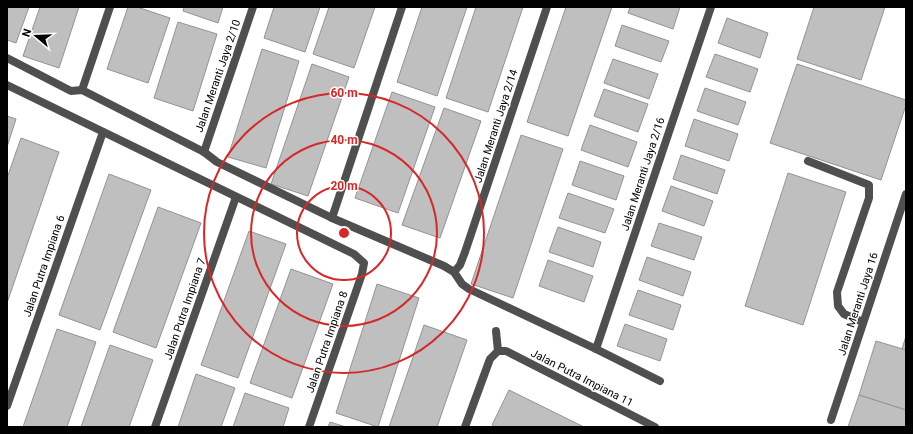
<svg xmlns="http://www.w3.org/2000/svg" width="913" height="434" font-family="Roboto,sans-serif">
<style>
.building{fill:#bfbfbf;stroke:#939393}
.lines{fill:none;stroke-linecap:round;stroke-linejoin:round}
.lane{stroke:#4f4f4f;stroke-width:8}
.street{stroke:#4f4f4f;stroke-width:8}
.ring{fill:none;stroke:#d62828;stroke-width:2}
.labels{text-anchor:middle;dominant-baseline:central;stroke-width:3;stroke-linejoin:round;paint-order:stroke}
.street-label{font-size:11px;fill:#000;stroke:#fff}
.centre{fill:#d62828;stroke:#fff;stroke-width:2}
.ring-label{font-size:12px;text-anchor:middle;font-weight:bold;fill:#d62828;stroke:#fff;stroke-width:3;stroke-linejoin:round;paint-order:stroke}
</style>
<rect width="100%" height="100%" fill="#fff"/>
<g class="building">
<polygon points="7,7 29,7 16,43 7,40"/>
<polygon points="40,7 79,7 59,68 23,56"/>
<polygon points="128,7 137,7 170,18 148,83 107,69"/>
<polygon points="184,7 223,7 218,23 183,11"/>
<polygon points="274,7 320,7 305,52 264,38"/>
<polygon points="329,7 375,7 354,68 313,54"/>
<polygon points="422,7 467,7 437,96 397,82"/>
<polygon points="476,7 523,7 488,112 446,98"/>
<polygon points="566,7 612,7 568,136 527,122"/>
<polygon points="630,7 680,7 673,29 628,13"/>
<polygon points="814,7 885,7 861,80 797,59"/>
<polygon points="727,18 768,33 760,58 718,43"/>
<polygon points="178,22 217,34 193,111 154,98"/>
<polygon points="622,25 669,41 661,62 615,46"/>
<polygon points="262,49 299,61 266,168 228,157"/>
<polygon points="715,54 758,69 750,92 706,77"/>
<polygon points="613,59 658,74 649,99 604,83"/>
<polygon points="312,64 349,77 308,196 271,184"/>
<polygon points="797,64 906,100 906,105 881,180 770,143"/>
<polygon points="705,88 746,102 738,125 697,111"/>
<polygon points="604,89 648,104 638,132 594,116"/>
<polygon points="392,92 435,107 398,213 355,198"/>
<polygon points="444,108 481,121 440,238 402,225"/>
<polygon points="7,116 16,119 7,147"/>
<polygon points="694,119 738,134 729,161 685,146"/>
<polygon points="590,125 637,142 628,167 581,150"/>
<polygon points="521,135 563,149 513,298 471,284"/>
<polygon points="21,138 59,152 7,303 7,178"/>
<polygon points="681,155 725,170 717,194 673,179"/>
<polygon points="580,161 624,176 616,200 572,185"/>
<polygon points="788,173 846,192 803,325 745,306"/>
<polygon points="109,174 151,190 100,330 59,315"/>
<polygon points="671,186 713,201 704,226 662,211"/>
<polygon points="568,193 614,209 605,233 559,218"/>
<polygon points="158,207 201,223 156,348 113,332"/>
<polygon points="659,223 702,237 694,260 651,246"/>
<polygon points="558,227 601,242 593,267 549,252"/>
<polygon points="249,231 286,244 238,378 201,365"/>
<polygon points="647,257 691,272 683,296 639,280"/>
<polygon points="548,260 593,276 584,302 539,286"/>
<polygon points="291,269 333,284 292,398 250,383"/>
<polygon points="377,284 419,298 378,427 336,413"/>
<polygon points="638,290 681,305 673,330 629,315"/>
<polygon points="625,324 667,339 660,361 617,346"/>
<polygon points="424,325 467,340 437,427 389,427"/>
<polygon points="57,329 96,342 67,427 23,427"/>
<polygon points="906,336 906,350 902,349"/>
<polygon points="876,341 906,350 906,410 859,395"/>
<polygon points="110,345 153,360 129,427 81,427"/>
<polygon points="196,374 235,388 221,427 178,427"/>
<polygon points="509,390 584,427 495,427 492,425"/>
<polygon points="245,393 289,408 283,427 233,427"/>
<polygon points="859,395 906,410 906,427 848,427"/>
<polygon points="330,422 346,427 328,427"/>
</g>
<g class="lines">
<g class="lane">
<polyline points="7,58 71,91 82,90 204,152 217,162 332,218 444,266 454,272 462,284 469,289 596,349 660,381"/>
<polyline points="808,161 869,185 869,198 837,292 838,306 844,314 863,322"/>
</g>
<g class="street">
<polyline points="7,85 354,254 364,263 362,274 309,427"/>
<polyline points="82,90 110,7"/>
<polyline points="204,152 253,7"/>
<polyline points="332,218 402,7"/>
<polyline points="454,272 460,265 465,252 547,7"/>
<polyline points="596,349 711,7"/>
<polyline points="498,351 506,351 655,427"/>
<polyline points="7,406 103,132"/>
<polyline points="831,420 906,194"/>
<polyline points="155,427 236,197"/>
<polyline points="465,427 490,359 498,351 496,331"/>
</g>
</g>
<g class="ring">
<circle cx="344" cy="233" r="47"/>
<circle cx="344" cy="233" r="93"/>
<circle cx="344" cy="233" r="140"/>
</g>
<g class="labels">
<g class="street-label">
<text transform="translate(218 76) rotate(-71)">Jalan Meranti Jaya 2/10</text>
<text transform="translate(496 126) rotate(-72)">Jalan Meranti Jaya 2/14</text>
<text transform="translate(643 174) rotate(-72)">Jalan Meranti Jaya 2/16</text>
<text transform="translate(44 266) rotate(-71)">Jalan Putra Impiana 6</text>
<text transform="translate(858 304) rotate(-72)">Jalan Meranti Jaya 16</text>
<text transform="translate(185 309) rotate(-71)">Jalan Putra Impiana 7</text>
<text transform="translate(327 342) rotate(-71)">Jalan Putra Impiana 8</text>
<text transform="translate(582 378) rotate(27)">Jalan Putra Impiana 11</text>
</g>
</g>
<circle cx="344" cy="233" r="6" class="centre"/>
<g class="ring-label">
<text x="344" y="97">60 m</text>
<text x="344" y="144">40 m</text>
<text x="344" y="190">20 m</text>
</g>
<rect width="913" height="434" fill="none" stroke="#000000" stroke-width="16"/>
<g transform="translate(36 36) rotate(289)" stroke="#ffffff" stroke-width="3" paint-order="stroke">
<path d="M0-3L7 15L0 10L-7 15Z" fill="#000000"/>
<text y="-6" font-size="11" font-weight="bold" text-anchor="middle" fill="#000000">N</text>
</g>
</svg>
